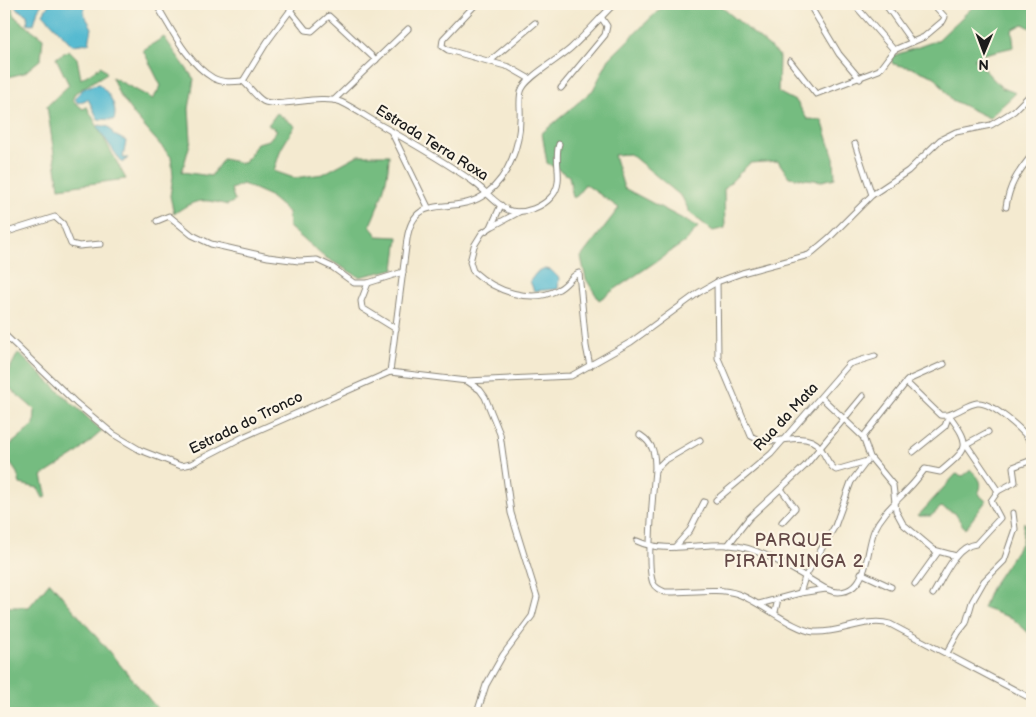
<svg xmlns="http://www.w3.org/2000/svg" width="1036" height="717" font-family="'Balsamiq Sans',sans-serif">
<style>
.forest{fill:#75bc80;stroke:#486c4e}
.water{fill:#52b9d0;stroke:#376a76}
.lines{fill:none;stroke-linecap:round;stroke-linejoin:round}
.street-casing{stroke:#888376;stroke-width:7}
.street{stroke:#fff;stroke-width:5}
.labels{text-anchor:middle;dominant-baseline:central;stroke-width:4.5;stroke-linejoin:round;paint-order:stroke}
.street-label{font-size:15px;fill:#1c1c1c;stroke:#fcf5e5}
.quarter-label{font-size:18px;letter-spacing:1px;fill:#644947;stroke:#fcf5e5}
</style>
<rect width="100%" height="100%" fill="#fcf5e5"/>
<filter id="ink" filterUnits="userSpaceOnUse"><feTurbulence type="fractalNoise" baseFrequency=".02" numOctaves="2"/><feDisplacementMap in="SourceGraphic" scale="10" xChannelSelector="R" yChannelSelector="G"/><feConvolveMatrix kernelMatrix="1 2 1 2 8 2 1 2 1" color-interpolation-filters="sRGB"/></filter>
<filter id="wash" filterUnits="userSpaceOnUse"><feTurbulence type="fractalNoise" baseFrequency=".0096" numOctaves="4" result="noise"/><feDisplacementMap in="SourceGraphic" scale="20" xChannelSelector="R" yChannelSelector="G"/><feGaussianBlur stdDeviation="1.12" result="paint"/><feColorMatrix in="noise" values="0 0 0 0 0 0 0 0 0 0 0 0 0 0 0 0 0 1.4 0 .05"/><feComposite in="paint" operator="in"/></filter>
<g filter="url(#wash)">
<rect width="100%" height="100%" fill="#f4ead0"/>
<g class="forest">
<polygon points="4,4 10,4 16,18 43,38 41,59 24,73 4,78"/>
<polygon points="665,4 718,4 779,55 778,92 797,102 807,119 822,120 834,158 835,178 822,181 789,177 778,161 750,163 724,189 725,228 713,231 690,213 682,197 630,154 614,155 624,188 698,227 685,242 599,300 586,279 581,257 619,208 585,184 577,196 573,198 569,176 547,163 542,133 593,90 609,59"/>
<polygon points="976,4 1032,4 1032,29 1023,24 1012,30 1014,47 984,54 974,59 1002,88 1016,93 989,118 952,100 935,77 912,68 893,64 890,57 938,40"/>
<path d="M164,37L194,79L189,109L191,140L182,172L211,176L223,159L243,163L249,157L257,143L269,140L277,130L268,125L277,113L295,126L281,149L274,171L294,178L323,174L358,155H389C389,179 380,203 370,225L377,236L398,237L394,269L359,277L323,256L289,227L288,212L268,195L243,184L231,189L235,201L227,205C203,198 195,199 174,214L170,196L173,176L171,157L134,115L119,94L112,77L153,99L161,86L143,50Z"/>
<polygon points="69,50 77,58 81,79 101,66 107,73 75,93 72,100 83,109 87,107 126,179 59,188 47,106 69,85 56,58"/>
<polygon points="18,353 102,431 76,454 42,476 47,497 43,498 38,488 20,484 17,473 4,454 4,450 34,425 35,410 6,385 5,378"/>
<path d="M971,470C979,478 984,482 978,494L986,501L965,529L955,513L941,507L931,516H918L956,474L963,476Z"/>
<polygon points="1024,522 1032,531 1032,636 1012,618 983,608 991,588 1022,542"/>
<polygon points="50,582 161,713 4,713 4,607 29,607"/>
</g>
<g class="water">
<polygon points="14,4 42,4 38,10 34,24 28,24 27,15 16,8"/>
<polygon points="49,4 84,4 84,14 92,28 89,43 72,45 43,14"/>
<path d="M99,84C109,93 118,106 114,120L98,119L88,99L78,103L75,99C80,89 89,85 99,84Z"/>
<polygon points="99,125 109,127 114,135 126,141 123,158 128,158 122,163 98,128"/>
<polygon points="545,269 551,270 559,278 558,289 534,291 530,281 536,273"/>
</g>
</g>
<g filter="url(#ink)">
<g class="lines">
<defs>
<g id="street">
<path d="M156,4C171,28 187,63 213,78C222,83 233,82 243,81"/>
<polyline points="476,4 443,39 442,46 448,50 509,67 530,79"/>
<polyline points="809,4 839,54 860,79"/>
<polyline points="854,4 894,50"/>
<polyline points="885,4 912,42"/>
<polyline points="290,10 306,30 312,31 329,16 376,60"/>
<polyline points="490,61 535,23"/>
<polyline points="790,61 816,94 879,70 894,50 924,37 943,21 945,17 933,4"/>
<path d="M243,81C250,87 255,96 263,101C279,109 318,94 341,102C356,109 369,119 384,127C414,144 444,161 472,181C483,188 499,208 511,211C525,214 543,207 552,196C565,181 553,161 559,144"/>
<polyline points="243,81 267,42 295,4"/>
<polyline points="561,88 605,35 607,26 601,17"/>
<polyline points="334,100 408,29"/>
<polyline points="391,131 428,207"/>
<polyline points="855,144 872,195"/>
<path d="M501,205L491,227L482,233L474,246L470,262L473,271C495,291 531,305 559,289C567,285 573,274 579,273L586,346L590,366"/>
<path d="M1006,207C1009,185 1018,172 1032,155"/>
<polyline points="157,221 169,216 192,235 211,244 268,257 299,261 317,260 332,267 354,283 368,283 403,272"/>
<polyline points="493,226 519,212"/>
<polyline points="4,233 55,217 63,224 71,244 79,246 101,244"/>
<path d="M717,282L718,358L751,436C770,448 793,433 812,441C825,447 825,464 836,470L867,461"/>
<polyline points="368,283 361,301 362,308 396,329"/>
<polyline points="4,334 76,403 113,434 140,450 181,466 191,464 243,437 390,372"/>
<polyline points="390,372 467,381 571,376 631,342 698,293 717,282 742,273 809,255 829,238 872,195 908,171 940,140 956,132 991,125 1014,111 1032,93"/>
<path d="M390,372L407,239C415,188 454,219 487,193C509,176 520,145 520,119C521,109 518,97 522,89C528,76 559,59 571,48C586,34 600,18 614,4"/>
<polyline points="467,381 480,390 485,397 500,434 511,513 537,597 532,616 503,655 486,685 477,713"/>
<path d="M906,382L940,415C954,417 964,405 977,403C991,401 1026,432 1032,444"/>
<polyline points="822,398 863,437 870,457 893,485 896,511 903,524 934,550 956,556"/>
<polyline points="988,432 966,444 998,491"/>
<path d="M640,435C654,444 655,454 655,470L664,461L700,440"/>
<polyline points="863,437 908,380 944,364"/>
<polyline points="913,452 945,426 949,415"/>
<path d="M655,470C653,491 646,567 653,583C655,588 660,590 665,592C688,593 717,587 738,594C760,602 794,630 814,632C840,634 865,617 890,624L1032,699"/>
<polyline points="781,489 795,508 782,522"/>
<polyline points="716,500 771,454 849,364 875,356"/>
<path d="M637,541C664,554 700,543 729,545C759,546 800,574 826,589C837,594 849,593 857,583C868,570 868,546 874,531C882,513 897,501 910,487C916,481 920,475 925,469L940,472C970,447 971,445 949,415"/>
<polyline points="728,545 749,518 805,466 863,396"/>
<polyline points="675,547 690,530 704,502"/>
<polyline points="861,573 891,587"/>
<polyline points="915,584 938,552"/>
<polyline points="800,593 805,577 835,526 851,482 867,461"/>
<path d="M933,594C943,578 955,546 976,544L1000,518L991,501L998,491L1015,482L1013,467L1032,460"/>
<polyline points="759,604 800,593 826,589"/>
<polyline points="775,612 778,599"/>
<polyline points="947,653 958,633 966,623 972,602 984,581 1004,561 1015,529 1013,513"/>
</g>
</defs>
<use href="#street" class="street-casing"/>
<use href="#street" class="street"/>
</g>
</g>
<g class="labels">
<g class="street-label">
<text transform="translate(432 143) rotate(32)">Estrada Terra Roxa</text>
<text transform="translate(786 417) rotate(-47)">Rua da Mata</text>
<text transform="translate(246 423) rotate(-26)">Estrada do Tronco</text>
</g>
<g class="quarter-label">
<text x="794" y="540">PARQUE<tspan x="794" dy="21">PIRATININGA 2</tspan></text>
</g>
</g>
<rect width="1036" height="717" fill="none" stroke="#fcf5e5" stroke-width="20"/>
<g transform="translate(984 52) rotate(181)" stroke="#fcf5e5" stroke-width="4" paint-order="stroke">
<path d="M0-4L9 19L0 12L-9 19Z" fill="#1c1c1c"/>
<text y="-8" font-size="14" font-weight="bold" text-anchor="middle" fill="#1c1c1c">N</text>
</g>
</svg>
